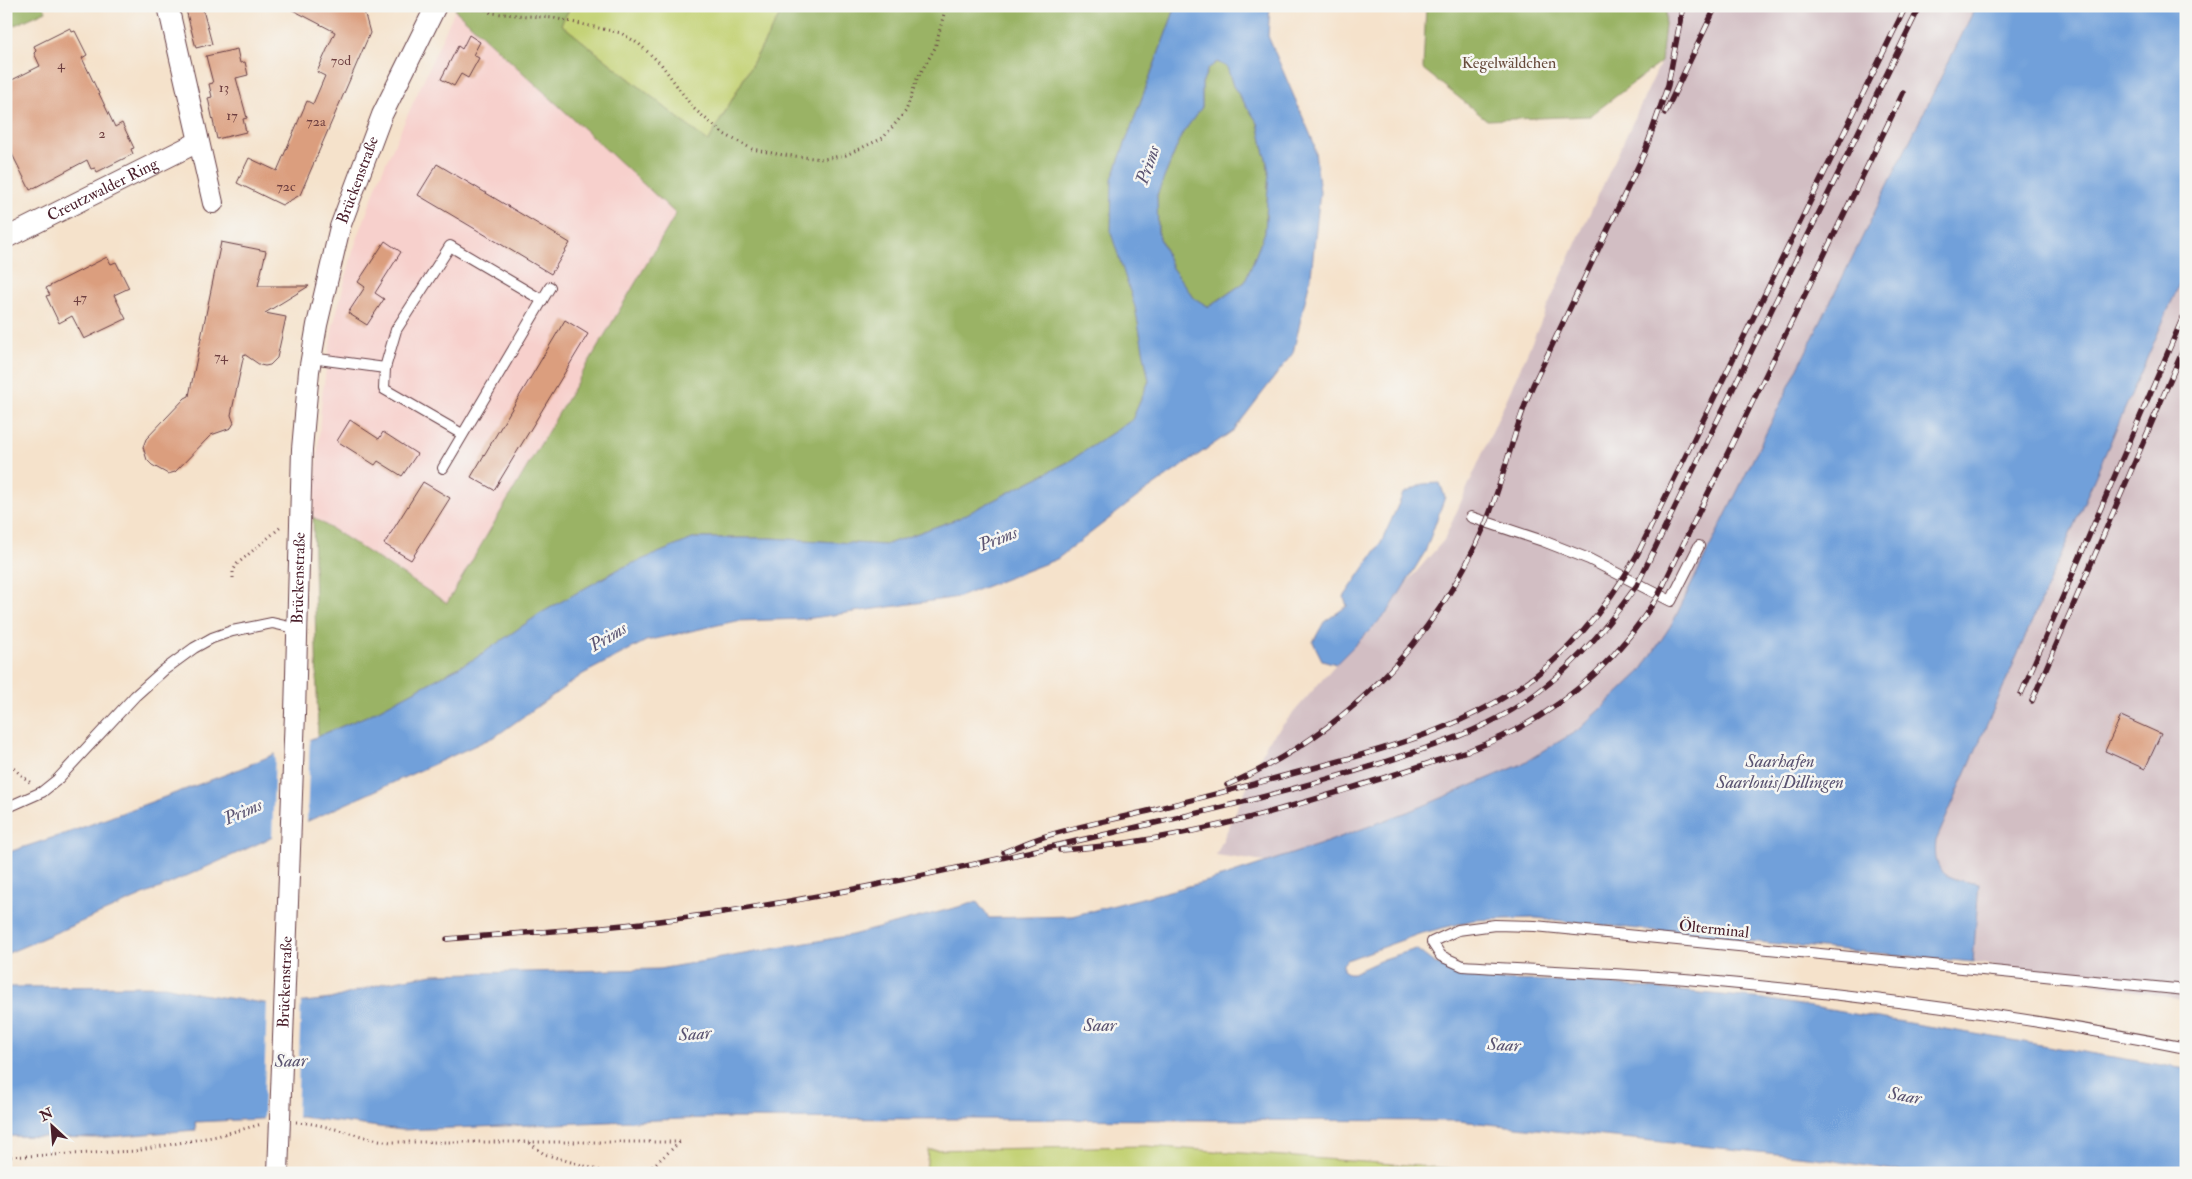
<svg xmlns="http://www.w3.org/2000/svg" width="2192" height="1179" font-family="'IM FELL Double Pica',serif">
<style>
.built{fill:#f7d0cc}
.industrial{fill:#d2bec3}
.green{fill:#c3d173;stroke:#86784f}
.forest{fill:#9ab365;stroke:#726948}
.water{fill:#71a0da;stroke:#5e6082;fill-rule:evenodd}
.pier{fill:#f5e2cb}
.building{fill:#db9e7e}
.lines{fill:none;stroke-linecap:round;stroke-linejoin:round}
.service-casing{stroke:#643c43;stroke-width:12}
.minor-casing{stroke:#643c43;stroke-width:22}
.path{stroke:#643c43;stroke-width:3;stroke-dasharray:1 4;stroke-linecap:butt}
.service{stroke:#fff;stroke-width:10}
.minor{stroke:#fff;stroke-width:20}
.rail-casing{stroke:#4a1f2b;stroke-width:5.5}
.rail{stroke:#f6f6f2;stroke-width:4;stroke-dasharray:11;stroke-linecap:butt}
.minor-bridge-casing{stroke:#643c43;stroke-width:22;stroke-linecap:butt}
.minor-bridge{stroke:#fff;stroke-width:20}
.labels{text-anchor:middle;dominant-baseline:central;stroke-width:5;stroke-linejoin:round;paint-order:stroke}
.number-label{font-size:14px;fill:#6e3f40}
.park-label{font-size:16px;fill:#684c3d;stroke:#f6f6f2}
.street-label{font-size:16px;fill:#4a1f2b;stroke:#f6f6f2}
.water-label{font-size:18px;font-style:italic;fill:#5a5371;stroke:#f6f6f2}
</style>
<rect width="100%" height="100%" fill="#f6f6f2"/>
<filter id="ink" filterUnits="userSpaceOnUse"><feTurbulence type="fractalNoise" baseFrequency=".02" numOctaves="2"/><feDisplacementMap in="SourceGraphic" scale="10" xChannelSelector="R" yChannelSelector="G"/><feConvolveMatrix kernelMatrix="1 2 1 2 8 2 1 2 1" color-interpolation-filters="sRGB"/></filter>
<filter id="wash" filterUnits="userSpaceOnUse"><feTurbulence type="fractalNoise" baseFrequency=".0096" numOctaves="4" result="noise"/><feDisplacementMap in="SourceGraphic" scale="20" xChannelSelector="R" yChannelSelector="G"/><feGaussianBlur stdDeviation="1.12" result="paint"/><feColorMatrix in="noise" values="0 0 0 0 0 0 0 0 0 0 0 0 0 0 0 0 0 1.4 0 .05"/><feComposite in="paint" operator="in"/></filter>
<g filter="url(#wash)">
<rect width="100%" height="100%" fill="#f5e2cb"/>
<polygon class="built" points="455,10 676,214 447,603 313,517 322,396 333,326 353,251 380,176"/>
<polygon class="industrial" points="1667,6 2186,6 2186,1000 1973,962 1216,855 1267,743 1444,540 1580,234 1661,62"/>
<g class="green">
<polygon points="571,6 785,6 708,142 561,24"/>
<polygon points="1146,1146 1514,1173 926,1173 928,1150"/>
</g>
<g class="forest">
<polygon points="6,6 43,6 46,11 6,29"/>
<polygon points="458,6 571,6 561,24 708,142 785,6 1176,6 1112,179 1149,381 1132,420 1068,462 957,519 885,545 771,538 695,538 619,569 541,613 476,658 369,715 318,736 313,517 447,603 676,214 455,10"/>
<polygon points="1426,6 1667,6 1661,62 1590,116 1487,120 1423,69"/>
<polygon points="1217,62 1227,67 1233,86 1258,123 1269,172 1265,232 1245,282 1208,307 1194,298 1172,268 1158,233 1157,195 1182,134 1202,107 1202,83 1208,69"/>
</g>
<g class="water">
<path d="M1176,6H1270L1268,36L1314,143L1320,192L1311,275L1293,353L1234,430L1140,495L1057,559L959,597L805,619L736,621L646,641L583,674L496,736L160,888L6,954V853L70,832L227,774L369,715L476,658L541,613L619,569L695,538H771L885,545L957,519L1068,462L1132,420L1149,381L1135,307L1111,233L1112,179ZM1217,62L1227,67L1233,86L1258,123L1269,172L1265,232L1245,282L1209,307L1194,298L1172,268L1158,233L1157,195L1182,134L1202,107V83L1208,69Z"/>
<path d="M1976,6H2186V269L1936,841C1932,876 1949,879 1979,884L1973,962L1768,943L1536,918L1474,920L1419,934L1347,960L1343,964V970L1348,973H1353L1384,959L1416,949L1434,963L1455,973L1490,980L1575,981L1764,999L2186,1069V1173H1912L1816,1158L1459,1121L709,1118L402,1130L301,1117L195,1122L196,1130L95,1138L6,1136V987L165,986L200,994L278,1005L331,999L384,983L433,974L659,969L852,935L977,902L989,918L1072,916L1212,880L1319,845L1418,808L1520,765L1580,729L1641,671L1673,622Z"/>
<polygon points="1440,483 1445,497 1425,552 1388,612 1336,664 1322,660 1313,642 1324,622 1347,606 1344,597 1381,543 1403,494 1423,484"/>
</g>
<g class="pier">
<polygon points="310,737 307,824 272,840 275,751"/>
<polygon points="301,1000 297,1119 263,1121 267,1001 278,1003"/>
</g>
<g id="blocks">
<g class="building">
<polygon points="185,6 202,6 212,44 196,48"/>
<polygon points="285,6 354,6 364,11 370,33 300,195 282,205 237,183 249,158 277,171 307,101 313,104 325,76 317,72 335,32"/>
<polygon points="70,28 72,32 75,31 87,55 82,58 115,127 122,123 134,148 131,149 133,154 97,172 95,168 91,169 87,160 30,190 6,142 6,83 40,66 34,53 36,51 34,46"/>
<polygon points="469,35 480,42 473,55 479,58 468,78 461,74 454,86 441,79 458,46 462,49"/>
<polygon points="237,49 240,63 245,62 248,75 236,78 247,118 243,119 246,132 217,139 208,98 212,97 209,84 213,83 206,56"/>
<polygon points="437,164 570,243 551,274 418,195"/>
<polygon points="385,241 401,252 375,293 384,299 367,325 348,313 365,287 358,282"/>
<polygon points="221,242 266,251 258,286 309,286 265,313 286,317 277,358 270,365 265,366 260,365 244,354 231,415 234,423 231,428 211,435 175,472 168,474 152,465 147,460 143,447 146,439 185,398 189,396"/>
<polygon points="107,257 111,264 116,262 129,288 114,295 126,319 84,339 72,316 59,323 46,296 50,295 46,288"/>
<polygon points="565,320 588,334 494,490 471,477"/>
<polygon points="350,420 379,439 383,432 417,454 402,476 378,461 375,465 337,441"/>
<polygon points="423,482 450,498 411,560 384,544"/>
<polygon points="2121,716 2161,734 2145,769 2105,751"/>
</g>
</g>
</g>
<g filter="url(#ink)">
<use href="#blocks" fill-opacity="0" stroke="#643c43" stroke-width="1"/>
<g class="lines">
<defs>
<g id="service">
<polyline points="311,358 385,368"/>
<polyline points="462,434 384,389 385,368 396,330 450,246 542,300"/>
<polyline points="443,468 550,287"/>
<polyline points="1471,517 1543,541 1589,559 1671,601 1699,546"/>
<polyline points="6,808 42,792 57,780 135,696 164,670 194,648 212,638 232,631 272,623 298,629"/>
<path d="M2186,990L1535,926L1495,925L1458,930L1432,942L1441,956L1463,966C1541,971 1619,973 1697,980C1860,995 2024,1016 2186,1048"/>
</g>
<g id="minor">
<polyline points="168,6 213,203"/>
<path id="s1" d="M6,238L198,142"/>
<path id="s2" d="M295,713L302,449L309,371L317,325L340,227L382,115L436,6"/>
</g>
</defs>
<use href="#service" class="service-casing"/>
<use href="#minor" class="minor-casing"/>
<g class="path">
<polyline points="482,6 491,13 554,18 621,33 639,44 661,64 693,108 724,134 752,149 783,155 824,159 846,155 883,138 906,111 917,79 935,48 946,6"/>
<polyline points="233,578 233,571 237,564 282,526"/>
<polyline points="6,762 32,784"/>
<path d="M296,1122C328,1124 359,1138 391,1142H681"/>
<polyline points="530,1143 544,1154 608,1173"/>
<polyline points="6,1157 135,1151 217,1136 262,1124"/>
<polyline points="645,1173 680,1142"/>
</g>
<use href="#service" class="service"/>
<use href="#minor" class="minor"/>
<defs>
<g id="rail">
<polyline points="1665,113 1716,6"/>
<polyline points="2021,694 2186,310"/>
<polyline points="2032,701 2186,343"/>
<path d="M1227,785C1344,735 1435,641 1485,525C1504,480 1513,430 1533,385L1644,154L1668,85L1683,6"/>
<path d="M1060,850C1201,841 1337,793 1470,750C1550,721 1613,668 1658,596L1903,93"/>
<path d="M1004,852C1017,847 1030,841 1043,837C1083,824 1124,818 1164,807C1217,794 1269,780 1321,766C1389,748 1459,728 1517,689C1568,655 1607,608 1637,555L1906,6"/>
<path d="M447,939C528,932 609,929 689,917C848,895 1003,858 1159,822C1234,805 1308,786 1382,763C1426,748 1471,735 1512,710C1564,678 1602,634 1637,585L1920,6"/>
</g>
</defs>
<use href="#rail" class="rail-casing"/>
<use href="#rail" class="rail"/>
<defs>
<g id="minor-bridge">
<path id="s3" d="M278,1173L295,713"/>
</g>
</defs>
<use href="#minor-bridge" class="minor-bridge-casing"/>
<use href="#minor-bridge" class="minor-bridge"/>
</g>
</g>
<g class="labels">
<g class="number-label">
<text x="341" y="60">70d</text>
<text x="61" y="64">4</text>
<text x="224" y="87">13</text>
<text x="232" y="115">17</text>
<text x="316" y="121">72a</text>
<text x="102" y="133">2</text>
<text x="286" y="186">72c</text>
<text x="80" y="297">47</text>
<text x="221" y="356">74</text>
</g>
<g class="park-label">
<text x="1509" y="63">Kegelwäldchen</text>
</g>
<g class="street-label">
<text stroke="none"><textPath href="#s2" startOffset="540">Brückenstraße</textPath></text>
<text stroke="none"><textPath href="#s1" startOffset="108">Creutzwalder Ring</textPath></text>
<text stroke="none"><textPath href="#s2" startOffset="135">Brückenstraße</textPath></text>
<text transform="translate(1714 929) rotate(6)">Ölterminal</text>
<text stroke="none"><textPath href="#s3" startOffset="191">Brückenstraße</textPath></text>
</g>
<g class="water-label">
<text transform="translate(1148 165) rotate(-71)">Prims</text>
<text transform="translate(998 539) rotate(-21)">Prims</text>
<text transform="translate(608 637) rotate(-31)">Prims</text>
<text x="1780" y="761">Saarhafen<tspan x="1780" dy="21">Saarlouis/Dillingen</tspan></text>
<text transform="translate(243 812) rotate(-24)">Prims</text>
<text x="1100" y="1025">Saar</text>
<text transform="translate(695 1034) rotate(-4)">Saar</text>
<text transform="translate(1504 1045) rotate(3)">Saar</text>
<text transform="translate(291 1061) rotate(-2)">Saar</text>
<text transform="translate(1905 1096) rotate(10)">Saar</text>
</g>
</g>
<rect width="2192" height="1179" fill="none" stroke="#f6f6f2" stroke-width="25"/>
<g transform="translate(52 1126) rotate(334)" stroke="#f6f6f2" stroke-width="4" paint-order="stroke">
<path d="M0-4L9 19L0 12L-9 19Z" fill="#4a1f2b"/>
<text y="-8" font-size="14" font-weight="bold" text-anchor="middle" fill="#4a1f2b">N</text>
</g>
</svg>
